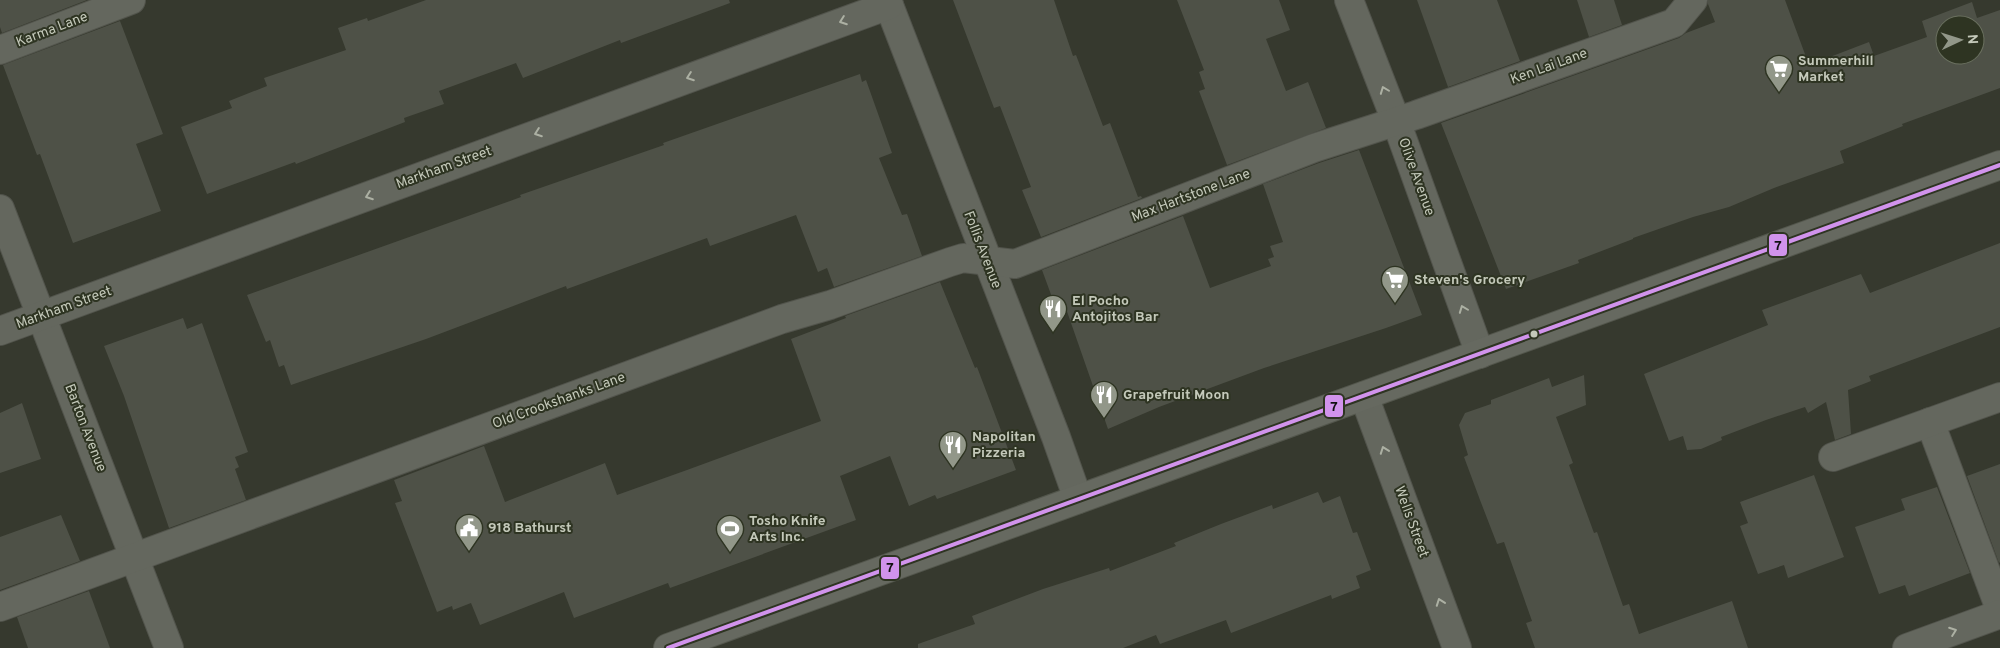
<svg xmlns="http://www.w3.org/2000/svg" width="2000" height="648" font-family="Overpass,sans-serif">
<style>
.building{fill:#4e5147;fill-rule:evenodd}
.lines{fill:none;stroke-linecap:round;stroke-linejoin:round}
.minor-casing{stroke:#52544c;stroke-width:30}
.major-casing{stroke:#53564c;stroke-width:30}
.minor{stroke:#64675e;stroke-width:28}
.major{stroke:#666960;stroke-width:28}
.bus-1-casing{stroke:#2e3422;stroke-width:8}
.bus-1{stroke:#d193ec;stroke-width:4}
.oneway{stroke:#acb0a3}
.bus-dot{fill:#c4c9ba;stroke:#2e3422;stroke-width:2}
.labels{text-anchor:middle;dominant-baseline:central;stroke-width:4;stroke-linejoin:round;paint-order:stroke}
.street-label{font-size:14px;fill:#c4c9ba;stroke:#2e3422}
.poi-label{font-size:14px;font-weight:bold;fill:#c4c9ba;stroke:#2e3422;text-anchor:start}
.line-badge{stroke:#2e3422;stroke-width:2}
.pale-badge-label{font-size:14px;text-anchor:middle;font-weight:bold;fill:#111}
</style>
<rect width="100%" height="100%" fill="#36392e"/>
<g class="building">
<polygon points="0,0 87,0 2,33 0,27"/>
<polygon points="426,0 729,0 730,3 621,43 620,40 523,78 516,63 439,91 444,104 404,118 405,122 296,164 295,162 207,194 181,127 232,108 229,101 267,86 264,78 346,50 338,28 367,18 368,21"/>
<polygon points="953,0 1054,0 1073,56 1076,55 1103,126 1110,123 1138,197 1141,196 1142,198 1041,237 1022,190 1031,187 1000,106 994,108"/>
<polygon points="1177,0 1279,0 1290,30 1266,39 1286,91 1308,82 1326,128 1227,165 1199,91 1205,89 1199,72 1204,70"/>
<polygon points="1417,0 1497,0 1520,61 1448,87"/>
<polygon points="1577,0 1614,0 1622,25 1589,37"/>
<path d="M1708,0H1785L1809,65L1869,42L1874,56L1927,37L1922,21L1972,2L1977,18L2000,10V88L1902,124L1903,126L1840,151L1844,163L1774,188L1729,207L1693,217L1633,238V239L1578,260L1579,263L1506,289L1441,123L1679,38L1686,33L1715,22L1708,4ZM1945,25H1975V55H1945Z"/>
<polygon points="120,21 163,134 136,144 161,211 73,243 40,154 37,155 3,65"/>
<polygon points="860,74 862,82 866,80 892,153 879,158 902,215 907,214 922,256 834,287 827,268 818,272 796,215 710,246 707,238 567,289 566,286 426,339 291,385 284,365 279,367 270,340 266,342 247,295 521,197 520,195 664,145 663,143"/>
<polygon points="1359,150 1422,315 1386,328 1264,368 1159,407 1108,429 1063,300 1059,302 1058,298 1053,300 1042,270 1183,216 1210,288 1271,266 1268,259 1274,257 1270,246 1283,242 1263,184 1319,163"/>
<polygon points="2000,243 2000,327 1869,376 1871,381 1848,390 1851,434 1835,440 1826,402 1808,413 1805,407 1766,420 1721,437 1722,440 1701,449 1687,450 1683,436 1669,441 1644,374 1768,325 1762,310 1861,274 1870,293"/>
<polygon points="940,282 975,368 977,367 1016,470 937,499 935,495 909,506 890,456 840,476 856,520 670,588 668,583 574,618 564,592 480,625 471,603 453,610 452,606 437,612 395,503 402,501 394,480 484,446 505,502 605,463 617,495 687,470 821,421 791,339 846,318 845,316"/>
<polygon points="183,318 187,329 202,323 248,452 235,457 239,467 235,469 246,500 169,528 124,396 104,346"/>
<polygon points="1584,375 1586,405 1556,417 1573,463 1569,465 1594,533 1597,532 1623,606 1629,604 1639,634 1732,601 1748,648 1535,648 1526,623 1532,621 1504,542 1497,544 1480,500 1464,457 1468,455 1459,425 1465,413 1491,404 1491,400 1549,378 1552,387"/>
<polygon points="22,403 41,459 0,473 0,413"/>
<polygon points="2000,464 2000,562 1999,563 1967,476"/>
<polygon points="1814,475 1844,557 1788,578 1784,565 1758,574 1740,526 1748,523 1740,502"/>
<polygon points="1937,487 1970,573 1909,596 1905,585 1879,594 1855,527 1905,510 1901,499"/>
<polygon points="1318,492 1323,503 1340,496 1353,533 1357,532 1371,570 1356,576 1360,588 1332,599 1331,595 1231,633 1226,620 1160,644 1156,635 1123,648 918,648 918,644 975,624 972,616 1043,589 1109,568 1110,571 1176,546 1174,543 1221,524 1272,505 1273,509"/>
<polygon points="61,515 80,561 0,590 0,537"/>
<polygon points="89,591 110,648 28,648 17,617"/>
</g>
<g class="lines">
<defs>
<g id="minor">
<polyline points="887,0 1056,437 1078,499"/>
<polyline points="1349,0 1396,121 1480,354"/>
<polyline points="0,50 131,0"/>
<polyline points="0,209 169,648"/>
<polyline points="0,331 889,5"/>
<polyline points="1364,396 1457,648"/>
<polyline points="1930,422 2000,609"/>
<polyline points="1833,457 2000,397"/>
<polyline points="0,607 782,319 830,305 950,262 963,258 1015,264 1314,148 1416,115 1674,23 1693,0"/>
<polyline points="1907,648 2000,614"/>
</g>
<polyline id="major" points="668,648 2000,165"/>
</defs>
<use href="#minor" class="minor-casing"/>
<use href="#major" class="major-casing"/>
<use href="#minor" class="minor"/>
<use href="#major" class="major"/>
<defs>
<polyline id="bus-1" points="668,648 2000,165"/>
</defs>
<use href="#bus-1" class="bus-1-casing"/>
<use href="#bus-1" class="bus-1"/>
</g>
<defs><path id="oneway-chevron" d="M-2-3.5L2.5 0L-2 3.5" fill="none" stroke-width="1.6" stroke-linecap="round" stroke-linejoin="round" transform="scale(1.25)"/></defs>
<g class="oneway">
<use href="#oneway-chevron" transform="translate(843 21) rotate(160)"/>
<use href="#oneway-chevron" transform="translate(690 77) rotate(160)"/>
<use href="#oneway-chevron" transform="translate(1384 90) rotate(-111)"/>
<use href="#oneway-chevron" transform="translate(538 133) rotate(160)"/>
<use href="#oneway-chevron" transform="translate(369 196) rotate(160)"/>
<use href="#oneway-chevron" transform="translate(1463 309) rotate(-111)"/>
<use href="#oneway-chevron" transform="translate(1384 450) rotate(-110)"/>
<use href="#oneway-chevron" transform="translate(1440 602) rotate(-110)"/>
<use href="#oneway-chevron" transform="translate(1953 631) rotate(-20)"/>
</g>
<defs>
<symbol id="supermarket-pin" viewBox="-11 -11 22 30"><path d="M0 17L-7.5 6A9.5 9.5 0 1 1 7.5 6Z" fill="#929789" stroke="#2e3422"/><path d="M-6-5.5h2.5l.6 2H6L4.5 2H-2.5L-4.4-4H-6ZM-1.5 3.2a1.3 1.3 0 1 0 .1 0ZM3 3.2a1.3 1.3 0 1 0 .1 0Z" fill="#fff"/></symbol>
<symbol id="restaurant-pin" viewBox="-11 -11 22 30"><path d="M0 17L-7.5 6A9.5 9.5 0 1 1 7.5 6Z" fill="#929789" stroke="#2e3422"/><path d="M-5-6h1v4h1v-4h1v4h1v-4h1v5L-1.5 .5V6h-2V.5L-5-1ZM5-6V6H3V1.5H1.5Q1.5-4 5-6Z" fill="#fff"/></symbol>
<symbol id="civic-pin" viewBox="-11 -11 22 30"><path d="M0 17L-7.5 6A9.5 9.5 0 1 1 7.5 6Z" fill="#929789" stroke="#2e3422"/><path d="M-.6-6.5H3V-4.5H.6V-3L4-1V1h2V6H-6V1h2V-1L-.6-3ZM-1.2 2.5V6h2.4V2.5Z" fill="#fff"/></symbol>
<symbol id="stadium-pin" viewBox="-11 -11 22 30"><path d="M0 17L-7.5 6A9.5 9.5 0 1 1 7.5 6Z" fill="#929789" stroke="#2e3422"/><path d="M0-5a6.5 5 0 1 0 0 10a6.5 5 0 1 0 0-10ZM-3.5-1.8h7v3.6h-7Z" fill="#fff"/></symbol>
</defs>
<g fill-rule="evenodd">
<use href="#supermarket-pin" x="1763" y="53" width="32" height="43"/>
<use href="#supermarket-pin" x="1379" y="264" width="32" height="43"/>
<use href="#restaurant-pin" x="1037" y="293" width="32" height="43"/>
<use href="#restaurant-pin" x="1088" y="379" width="32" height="43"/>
<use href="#restaurant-pin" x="937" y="429" width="32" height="43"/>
<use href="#civic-pin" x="453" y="512" width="32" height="43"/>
<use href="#stadium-pin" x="714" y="513" width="32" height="43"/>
</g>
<circle class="bus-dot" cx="1534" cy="334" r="4.5"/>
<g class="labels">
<g class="street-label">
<text transform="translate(52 30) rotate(-21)">Karma Lane</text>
<text transform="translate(1549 67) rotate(-20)">Ken Lai Lane</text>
<text transform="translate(444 168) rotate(-20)">Markham Street</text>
<text transform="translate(1416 177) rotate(70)">Olive Avenue</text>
<text transform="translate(1191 196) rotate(-21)">Max Hartstone Lane</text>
<text transform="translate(982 250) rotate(69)">Follis Avenue</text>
<text transform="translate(64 308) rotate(-20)">Markham Street</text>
<text transform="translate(559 401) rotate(-20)">Old Crookshanks Lane</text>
<text transform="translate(85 428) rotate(69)">Barton Avenue</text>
<text transform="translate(1411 522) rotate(70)">Wells Street</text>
</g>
<g class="poi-label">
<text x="1798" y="61">Summerhill<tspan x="1798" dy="16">Market</tspan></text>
<text x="1414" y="280">Steven's Grocery</text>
<text x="1072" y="301">El Pocho<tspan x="1072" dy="16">Antojitos Bar</tspan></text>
<text x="1123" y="395">Grapefruit Moon</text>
<text x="972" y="437">Napolitan<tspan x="972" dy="16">Pizzeria</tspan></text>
<text x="749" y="521">Tosho Knife<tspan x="749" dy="16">Arts Inc.</tspan></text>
<text x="488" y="528">918 Bathurst</text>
</g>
</g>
<g class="line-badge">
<rect x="1768" y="233" width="20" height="24" rx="5" fill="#d193ec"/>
<rect x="1324" y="394" width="20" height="24" rx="5" fill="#d193ec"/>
<rect x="880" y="556" width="20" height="24" rx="5" fill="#d193ec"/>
</g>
<g class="pale-badge-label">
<text x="1778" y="250">7</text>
<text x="1334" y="411">7</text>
<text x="890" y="572">7</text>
</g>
<g transform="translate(1960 40) rotate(86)"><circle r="24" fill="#2e3422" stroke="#6a705f"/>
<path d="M0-4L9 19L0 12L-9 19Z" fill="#929789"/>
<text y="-8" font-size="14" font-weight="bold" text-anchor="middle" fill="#c4c9ba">N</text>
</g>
</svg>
